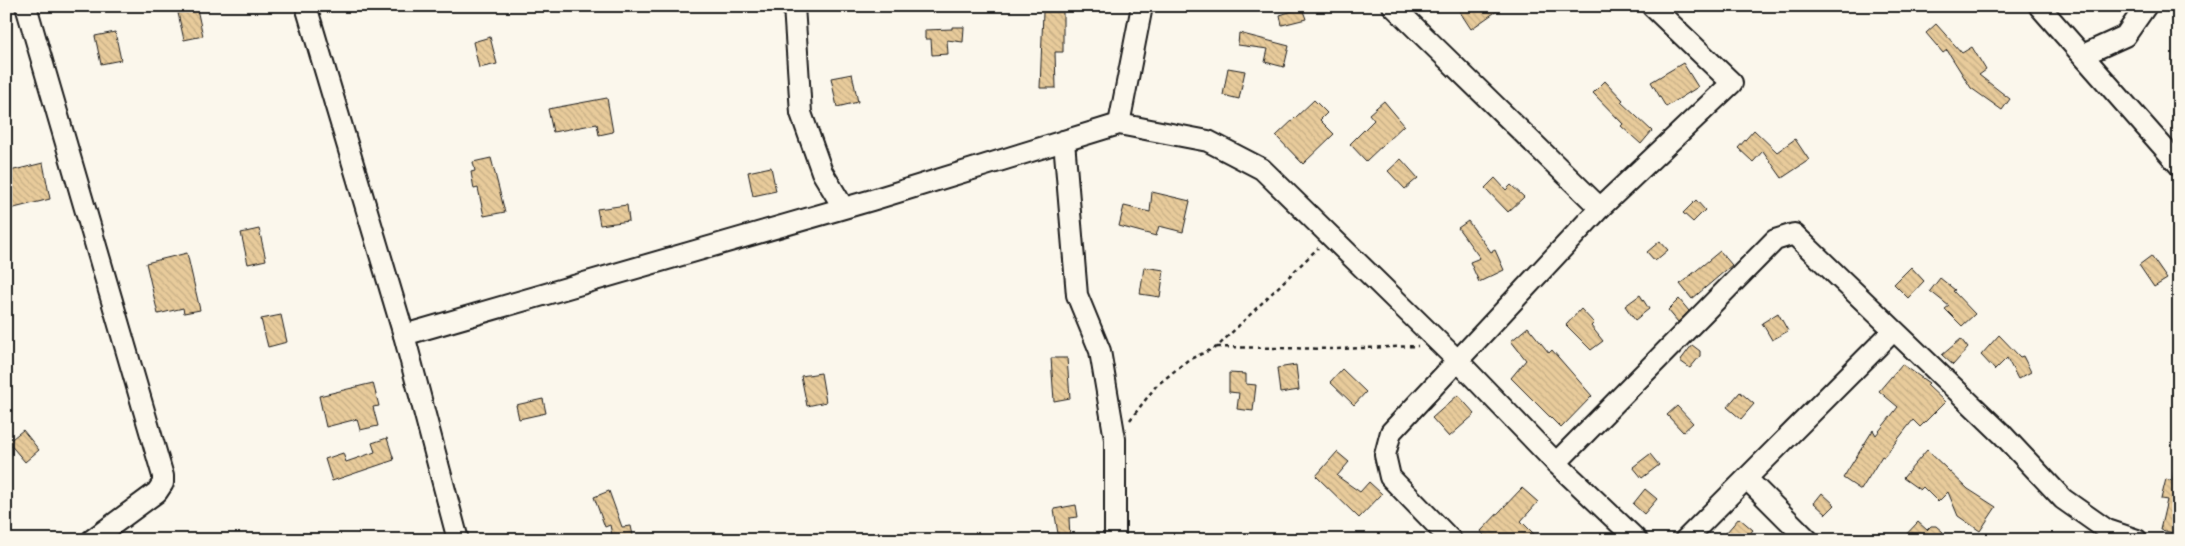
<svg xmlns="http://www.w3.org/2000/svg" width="2185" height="546" font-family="Caveat,sans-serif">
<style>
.building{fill:url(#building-back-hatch);stroke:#1c1c1c}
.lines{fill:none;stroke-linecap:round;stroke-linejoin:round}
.minor-casing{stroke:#1c1c1c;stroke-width:24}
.path{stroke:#1c1c1c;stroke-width:2.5;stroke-dasharray:4 4;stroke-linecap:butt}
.minor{stroke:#fbf7ec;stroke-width:20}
</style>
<defs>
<pattern id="building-back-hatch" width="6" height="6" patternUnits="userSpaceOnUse" patternTransform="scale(1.25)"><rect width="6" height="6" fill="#e8cb9b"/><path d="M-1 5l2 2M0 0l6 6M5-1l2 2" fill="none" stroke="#c6ae85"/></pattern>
</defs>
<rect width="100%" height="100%" fill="#fbf7ec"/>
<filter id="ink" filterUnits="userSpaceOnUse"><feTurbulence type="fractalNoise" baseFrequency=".02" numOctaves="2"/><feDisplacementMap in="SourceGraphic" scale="10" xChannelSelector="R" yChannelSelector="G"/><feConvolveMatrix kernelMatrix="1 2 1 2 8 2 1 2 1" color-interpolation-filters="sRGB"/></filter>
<g filter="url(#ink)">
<g class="building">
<polygon points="1456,6 1504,6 1471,29"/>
<polygon points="1302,8 1306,19 1282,25 1280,15"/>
<polygon points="197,9 203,36 184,40 178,13"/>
<polygon points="1043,12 1063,12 1063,52 1055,52 1056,88 1040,88"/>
<polygon points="1936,24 1962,53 1972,47 1986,70 1979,75 2010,99 2002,110 1971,88 1947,50 1943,53 1926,33"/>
<polygon points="952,27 964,27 963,42 947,40 948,54 932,55 931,39 925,39 925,30 952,29"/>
<polygon points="115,32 121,60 101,64 95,36"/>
<polygon points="1239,33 1289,46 1284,67 1265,62 1268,49 1238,45"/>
<polygon points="490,37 497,64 479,68 473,42"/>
<polygon points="1683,63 1698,87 1666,107 1651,82"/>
<polygon points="1228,68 1245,71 1239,99 1223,95"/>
<polygon points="852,74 858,102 837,107 831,78"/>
<polygon points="1605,81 1623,100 1621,102 1652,131 1641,144 1621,126 1623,124 1593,93"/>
<polygon points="607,98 613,132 599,135 597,124 553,132 548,109"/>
<polygon points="1314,100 1327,113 1320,120 1334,134 1303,164 1276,136"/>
<polygon points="1384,101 1404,125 1366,161 1350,144 1374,120 1369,114"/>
<polygon points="1754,130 1777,152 1795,139 1809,160 1782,178 1763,151 1753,162 1738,148"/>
<polygon points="491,158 505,212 484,216 478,188 474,189 471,172 475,171 473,162"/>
<polygon points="1401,159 1418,178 1405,189 1388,171"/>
<polygon points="43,163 50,199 6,210 6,172"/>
<polygon points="771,167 776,191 753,196 748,172"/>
<polygon points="1495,178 1506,190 1511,185 1524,197 1508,212 1485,188"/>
<polygon points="1152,192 1190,201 1183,232 1159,226 1156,236 1119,226 1124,206 1150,212"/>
<polygon points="1696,200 1705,210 1693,222 1683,213"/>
<polygon points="627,205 629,221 600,225 597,209"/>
<polygon points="1468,221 1491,252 1495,250 1504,270 1479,282 1470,262 1480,258 1458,228"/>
<polygon points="259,229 266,260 248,264 241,233"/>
<polygon points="1660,241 1668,250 1655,261 1647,252"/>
<polygon points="1720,251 1732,265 1692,299 1680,284"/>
<polygon points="187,253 200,310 184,313 183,308 158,314 146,263"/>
<polygon points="2151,256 2167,279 2154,287 2139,265"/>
<polygon points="1144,267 1164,270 1160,297 1140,294"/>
<polygon points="1911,267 1924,281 1908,298 1894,284"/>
<polygon points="1940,278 1955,290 1953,291 1975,314 1962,326 1945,309 1949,306 1930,291"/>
<polygon points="1640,295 1649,309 1635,320 1625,306"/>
<polygon points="1679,299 1689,311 1678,322 1668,310"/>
<polygon points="1581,309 1594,323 1591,326 1603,341 1591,350 1566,325"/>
<polygon points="1778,313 1788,331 1772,340 1762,323"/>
<polygon points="281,315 287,342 268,347 261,319"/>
<polygon points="1528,327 1549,353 1552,350 1592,396 1561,428 1511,378 1526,360 1511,341"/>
<polygon points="1999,335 2020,357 2023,356 2031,372 2018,379 2007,358 1995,370 1981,355"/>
<polygon points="1961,339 1968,348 1953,365 1942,355"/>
<polygon points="1692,345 1700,351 1700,356 1690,368 1680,361"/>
<polygon points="1051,358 1067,358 1070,398 1054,401"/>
<polygon points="1902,364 1929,383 1927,385 1945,402 1920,427 1913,420 1884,457 1882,456 1861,490 1843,478 1873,430 1876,435 1898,407 1879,391"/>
<polygon points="1296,365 1299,390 1280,393 1277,368"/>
<polygon points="1342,369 1366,392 1354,405 1330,382"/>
<polygon points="821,373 826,402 807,406 801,376"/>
<polygon points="1229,373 1246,374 1246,384 1256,385 1253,411 1237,409 1239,393 1229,392"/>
<polygon points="373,383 379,406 373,407 378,426 360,430 357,419 326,427 319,396"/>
<polygon points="1740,392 1754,404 1741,419 1727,407"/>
<polygon points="1458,395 1475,414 1449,437 1432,418"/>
<polygon points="543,399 546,413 519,419 516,405"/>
<polygon points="1677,406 1693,423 1683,432 1667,415"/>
<polygon points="23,430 39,450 25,462 8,442"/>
<polygon points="387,438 394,460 332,481 325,459 343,453 346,462 375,452 372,443"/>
<polygon points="1927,450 1968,489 1996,507 1980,531 1958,516 1948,492 1938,502 1923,487 1920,490 1903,478"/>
<polygon points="1337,452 1349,462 1337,476 1360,492 1369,482 1382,494 1359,518 1316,476"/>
<polygon points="1650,454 1659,465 1642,478 1633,467"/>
<polygon points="2174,472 2179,472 2179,534 2160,530 2167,500 2161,499 2166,479 2172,481"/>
<polygon points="1522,488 1538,502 1521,521 1540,540 1487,540 1481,531"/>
<polygon points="1645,489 1657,499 1644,514 1633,504"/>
<polygon points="609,491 622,527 631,526 634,540 613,540 610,525 605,527 594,497"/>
<polygon points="1822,493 1835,505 1826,514 1814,503"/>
<polygon points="1076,505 1078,517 1069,518 1070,540 1059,540 1054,509"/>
<polygon points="1739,518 1753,530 1745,540 1720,540"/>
<polygon points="1918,522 1927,530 1931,526 1936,526 1943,532 1937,540 1901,540"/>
</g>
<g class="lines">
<defs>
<g id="minor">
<polyline points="26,6 163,476 163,483 157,492 92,540"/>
<polyline points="306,6 404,335 458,540"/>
<polyline points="794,6 801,113 822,172 843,207"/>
<polyline points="1393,6 1600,208"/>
<polyline points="2039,6 2179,165"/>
<polyline points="2083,55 2125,36 2146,6"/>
<polyline points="1119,124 1142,6"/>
<polyline points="1064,141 1077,295 1100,351 1115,439 1115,540"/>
<polyline points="404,335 872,200 1119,124 1208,141 1262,169 1457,360 1556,463 1637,540"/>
<polyline points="1556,463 1775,240 1794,234 2002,434 2063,499 2107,530 2137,540"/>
<polyline points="1747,479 1808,540"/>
<polyline points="1451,540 1390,477 1385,455 1391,432 1600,208 1732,83 1652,6"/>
<polyline points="1685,540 1893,331"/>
</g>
</defs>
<use href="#minor" class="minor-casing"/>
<g class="path">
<polyline points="1217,347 1336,349 1418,346"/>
<polyline points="1130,420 1156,386 1188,360 1217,347 1318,248"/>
</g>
<use href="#minor" class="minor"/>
</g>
</g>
<rect width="2185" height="546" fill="none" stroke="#fbf7ec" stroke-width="25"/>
<rect x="12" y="12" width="2160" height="521" fill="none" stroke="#1c1c1c" stroke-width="2" filter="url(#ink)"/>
</svg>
